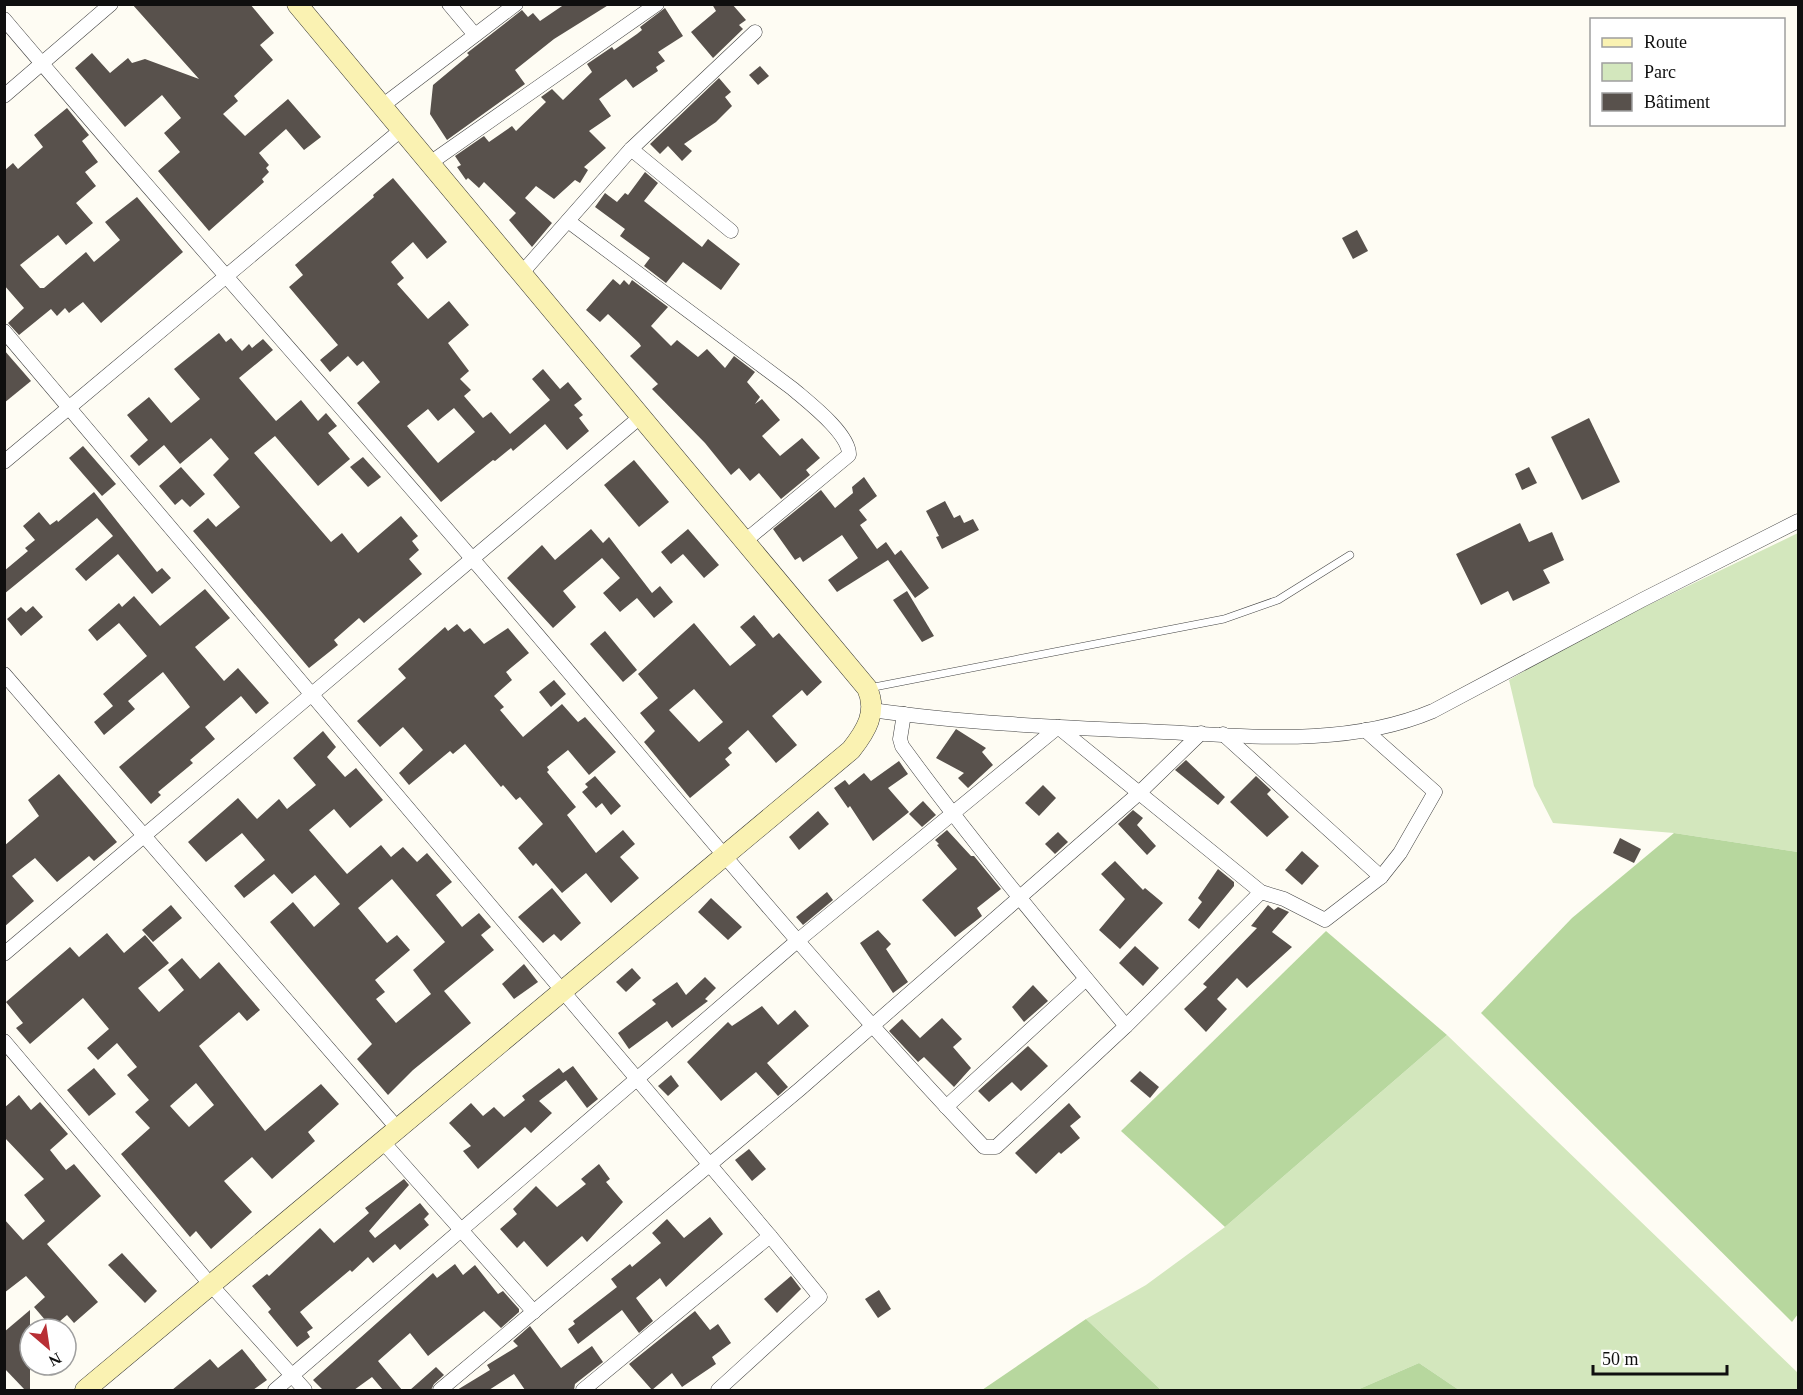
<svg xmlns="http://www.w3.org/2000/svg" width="1803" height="1395" font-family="'Times New Roman',serif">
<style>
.green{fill:#d3e7bd}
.forest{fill:#b7d79e}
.building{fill:#58514c;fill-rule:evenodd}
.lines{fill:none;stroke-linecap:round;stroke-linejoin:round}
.lane-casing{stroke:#424242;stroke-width:8}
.street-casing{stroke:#424242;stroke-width:15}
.secondary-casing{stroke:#313131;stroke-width:21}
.lane{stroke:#fff;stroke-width:7}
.street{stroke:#fff;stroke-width:14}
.secondary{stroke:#faf2b2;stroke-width:20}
</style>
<rect width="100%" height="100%" fill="#fefcf3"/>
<g class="green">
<polygon points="1798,533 1798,852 1674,833 1553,823 1534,786 1509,680 1584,636"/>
<polygon points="1447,1035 1798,1373 1798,1390 1459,1390 1419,1363 1357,1390 1161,1390 1086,1319 1146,1285 1225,1227"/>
</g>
<g class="forest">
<polygon points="1674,833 1798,852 1798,1314 1792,1322 1481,1013 1572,918"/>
<polygon points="1326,931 1447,1035 1225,1227 1121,1131"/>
<polygon points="1086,1319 1161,1390 982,1390"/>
<polygon points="1419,1363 1459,1390 1357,1390"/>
</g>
<g class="building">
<polygon points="132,4 250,4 274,33 260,45 273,60 234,96 238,101 223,114 245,136 288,99 321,137 304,150 286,129 259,153 269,165 266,168 269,172 262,179 264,182 209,231 158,171 180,152 164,133 181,118 162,95 125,127 75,68 92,53 110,73 128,58 132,63 145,59 199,79"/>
<polygon points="565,4 610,4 554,39 515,70 525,84 447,140 430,114 433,85 469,55 467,53 522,10 528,17 533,13 540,21"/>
<polygon points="712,4 732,4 746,20 739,25 743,29 713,58 691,32 716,11"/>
<polygon points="665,8 683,36 658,52 665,61 656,67 658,71 633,88 626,79 599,99 611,116 589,131 606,148 584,167 588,170 580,183 575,180 554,199 536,186 525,198 552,223 532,247 509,220 516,213 484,182 479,188 468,178 466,180 457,167 461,165 455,156 484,136 489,142 512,126 516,131 546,102 541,97 552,89 563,100 592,72 587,64 612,47 614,50 637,34 642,30 640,27"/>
<polygon points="760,66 769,76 758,85 749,75"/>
<polygon points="719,78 731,92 725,97 732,106 716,122 684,144 692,151 682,161 668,146 660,154 650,144"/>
<polygon points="67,108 89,135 82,141 98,162 85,172 96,186 76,203 93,223 66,245 58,235 20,265 40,288 44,288 86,252 94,262 120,240 105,222 137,197 183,252 101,323 83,302 69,313 65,308 57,316 51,309 19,335 8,323 24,308 4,285 4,171 13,163 18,169 43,147 34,135"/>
<polygon points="645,172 658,183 644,201 702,247 708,239 740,264 721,290 683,262 666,283 644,266 650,258 620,236 625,229 595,207 605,193 617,202 625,193 628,195"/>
<path d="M393,178L447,242L427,259L413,242L391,262L404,278L397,284L428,319L449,301L469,325L448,343L469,371L460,379L471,390L464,396L483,418L491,412L510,434L550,400L532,379L543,369L560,389L568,382L582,399L574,405L583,415L579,418L589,431L567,450L545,424L513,451L511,448L495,461L493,460L441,502L357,403L380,382L363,361L357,366L348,356L330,372L320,360L338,345L289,287L303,275L295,265L374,197L373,195ZM454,408L475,432L438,463L407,426L428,409L438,421Z"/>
<polygon points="1357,230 1368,251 1353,259 1342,238"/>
<polygon points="613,279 620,285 624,280 629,285 632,280 668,307 651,326 671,346 677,340 698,357 707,349 725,368 734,356 755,372 747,382 760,397 755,404 762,399 780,420 762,436 780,456 802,438 820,458 806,470 810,475 781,499 759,473 750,481 739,468 731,475 705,443 652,389 658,384 630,356 641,346 639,343 608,314 600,322 586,310"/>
<polygon points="219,333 226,342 231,338 242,351 249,344 252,348 263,339 273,350 239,378 276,421 301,400 318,421 326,413 337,426 328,433 350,459 318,486 275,436 254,453 331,542 342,533 358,553 401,516 418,536 412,541 419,550 409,559 422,574 364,623 359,618 334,640 338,645 309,668 193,531 208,518 216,527 240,507 213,475 229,459 211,438 180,464 164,445 139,466 130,456 148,440 127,415 149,397 171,423 200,399 174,369"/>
<polygon points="4,350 31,381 4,403"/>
<polygon points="1589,418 1620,482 1582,500 1551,437"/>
<polygon points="83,446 116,484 102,496 69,458"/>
<polygon points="363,457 381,477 368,487 350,467"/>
<polygon points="634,460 669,502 639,527 604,485"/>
<polygon points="181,467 205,494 190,507 182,499 175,505 159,486"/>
<polygon points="1529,467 1537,483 1522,490 1515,474"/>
<polygon points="864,477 877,496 859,510 867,520 860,525 877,549 886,542 895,555 901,550 929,588 915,598 888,560 837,592 828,580 858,558 842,535 803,562 800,557 795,560 773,529 821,490 835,508 853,493 852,487"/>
<polygon points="94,492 157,572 162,568 171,578 152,594 118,554 86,581 75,569 113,536 97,518 4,594 4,571 28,551 25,548 35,540 23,526 39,512 50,525 57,520 58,522"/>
<polygon points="945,501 954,518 960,515 964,523 973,519 979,530 942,549 936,537 939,536 926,511"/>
<polygon points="1520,523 1529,542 1552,532 1564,560 1543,570 1550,583 1513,601 1508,591 1481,605 1456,554"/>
<polygon points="591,529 603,543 609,537 652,593 660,586 673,602 654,618 637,598 620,612 603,593 620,578 602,558 563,591 576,607 553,628 507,578 542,545 555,560"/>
<polygon points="688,529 719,565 704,578 683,554 671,564 661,552"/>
<polygon points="205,589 230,618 195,647 224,681 238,668 269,703 256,714 241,696 205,727 215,739 190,760 193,763 158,792 161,795 151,804 119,767 190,707 163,672 128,701 135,709 104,735 94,722 113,706 103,694 147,656 119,623 97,641 88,630 119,603 122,607 134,596 160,626"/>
<polygon points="907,591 934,636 922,642 893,600"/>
<polygon points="33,606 43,617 21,636 7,619 21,607 26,612"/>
<path d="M754,615L773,638L779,633L822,682L807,696L802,690L772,716L797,745L789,752L776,763L748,730L728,748L732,753L725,759L730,765L690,798L644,742L655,731L640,713L658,698L638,674L694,623L730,666L756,645L740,627ZM694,689L723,722L699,742L669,710Z"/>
<polygon points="457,624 464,632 470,628 484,644 508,628 529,653 506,672 512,680 494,696 504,707 500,710 523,737 562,704 578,722 585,717 616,752 589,775 568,750 547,767 549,770 547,772 576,807 567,815 596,853 623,830 635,844 620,857 639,878 611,903 586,873 562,893 536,863 533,866 518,848 543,824 520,797 516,800 503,785 501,787 465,744 453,754 450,751 409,785 399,773 423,750 403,727 380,747 357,721 406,678 398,669 445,627 448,631"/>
<polygon points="605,631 637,670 623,682 590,644"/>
<polygon points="554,680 566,694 551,707 539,692"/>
<polygon points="956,729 986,748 982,752 993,765 968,788 958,778 964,773 936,758"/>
<path d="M323,731L336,747L327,757L345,777L356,768L383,800L350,828L334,809L309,830L347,874L381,845L391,857L403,847L417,862L427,853L452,882L436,895L462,927L479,913L491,927L481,935L494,950L444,991L471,1023L413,1070L388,1095L357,1059L372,1044L270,922L293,902L314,927L340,904L315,875L292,894L274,874L244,898L234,886L265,860L242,833L206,862L188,842L238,798L257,819L279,799L287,809L316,785L293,758ZM392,879L445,942L413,970L431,994L396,1023L376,999L385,992L375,980L410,950L397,935L387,943L358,908Z"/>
<polygon points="1186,760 1225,797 1218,805 1175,770"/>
<polygon points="899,761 908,774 888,788 909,812 873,841 850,806 848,808 834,788 845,780 849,785 864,773 871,781"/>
<polygon points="59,774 117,842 94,861 89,856 57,882 35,858 12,876 34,901 4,927 4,846 39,816 28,800"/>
<polygon points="595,776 621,806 611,815 602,803 596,808 582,792 588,787 585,784"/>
<polygon points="1256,776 1271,790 1267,794 1289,817 1267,837 1230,802"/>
<polygon points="1043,785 1056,798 1039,816 1025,803"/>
<polygon points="923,801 936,815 922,827 909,814"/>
<polygon points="1133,810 1143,818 1137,825 1156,846 1147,855 1118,824"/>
<polygon points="818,811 829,824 799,850 789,837"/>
<polygon points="947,830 971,856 974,856 1001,889 977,908 982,916 955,937 922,900 957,869 937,845 939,844 935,840"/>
<polygon points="1058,832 1068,842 1055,854 1045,844"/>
<polygon points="1620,838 1641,849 1634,863 1613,853"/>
<polygon points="1302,851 1319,866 1302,885 1285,870"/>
<polygon points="1115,861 1143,890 1145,888 1163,903 1120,949 1099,930 1125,899 1101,874"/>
<polygon points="1218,869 1234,882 1234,886 1199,929 1188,920 1202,902 1198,898"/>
<polygon points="552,888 581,923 561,941 554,934 543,943 518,917"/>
<polygon points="827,892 833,900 803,925 796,917"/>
<polygon points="711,898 742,927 728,940 698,912"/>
<polygon points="171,905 182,918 153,942 142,930"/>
<polygon points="1268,905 1274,910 1278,907 1289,912 1272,932 1292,947 1247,988 1237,978 1217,999 1227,1009 1206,1032 1184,1009 1207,987 1203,984 1257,928 1251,926"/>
<polygon points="878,930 891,944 886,949 908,982 893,993 860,943"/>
<path d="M107,933L124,953L145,935L169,963L138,988L159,1012L184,990L168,970L182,958L200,979L219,962L260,1010L247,1021L239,1012L199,1046L265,1131L321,1084L339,1104L308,1132L315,1141L272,1179L252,1157L224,1181L252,1212L211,1249L196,1231L190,1237L121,1154L150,1128L135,1112L149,1100L127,1075L137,1067L117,1043L98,1060L87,1048L109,1029L83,998L30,1044L16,1028L23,1023L6,1002L70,947L79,957ZM196,1083L214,1105L189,1127L170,1106Z"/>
<polygon points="1135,946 1159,968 1143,986 1119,963"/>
<polygon points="524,964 538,982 514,999 502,984"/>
<polygon points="632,968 641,978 626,992 616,982"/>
<polygon points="705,977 716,988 705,999 708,1001 672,1028 667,1021 629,1049 618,1033 656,1004 652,1000 677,982 686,995"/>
<polygon points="1033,985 1048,1001 1024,1022 1012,1007"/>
<polygon points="762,1006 778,1025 795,1010 809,1026 767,1063 788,1087 778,1096 756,1072 721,1101 687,1062 728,1022 732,1026"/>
<polygon points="942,1018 962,1039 953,1047 971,1068 954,1087 924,1057 918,1062 889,1031 902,1019 920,1038"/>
<polygon points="1028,1046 1048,1066 1021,1091 1012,1082 989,1102 978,1091"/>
<polygon points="573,1066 598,1099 587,1108 566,1080 539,1101 552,1113 531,1133 525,1127 478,1169 463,1151 471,1146 449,1123 471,1103 483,1116 494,1107 504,1117 525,1100 522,1096 559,1068 563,1073"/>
<polygon points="94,1068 116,1094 89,1116 67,1090"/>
<polygon points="1140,1071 1159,1087 1150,1098 1130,1081"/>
<polygon points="671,1075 679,1086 668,1096 658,1086"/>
<polygon points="19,1095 31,1110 40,1102 68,1134 50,1150 66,1170 74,1164 101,1196 47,1244 98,1302 74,1323 67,1315 52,1328 34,1307 45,1297 26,1276 4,1293 4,1219 23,1240 45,1221 24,1195 44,1179 4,1137 4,1108"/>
<polygon points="1069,1103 1081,1117 1070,1126 1080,1138 1061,1154 1059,1152 1036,1174 1015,1153"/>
<polygon points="749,1149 766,1169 752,1181 735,1160"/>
<polygon points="599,1164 610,1179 606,1182 623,1202 587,1242 582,1236 547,1267 524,1241 517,1248 500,1229 517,1214 513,1209 536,1186 557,1207 586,1184 581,1179"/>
<polygon points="404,1179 409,1185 369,1231 375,1238 420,1203 429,1214 424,1219 429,1225 400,1250 395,1244 373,1263 368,1257 352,1272 350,1270 300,1312 313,1328 307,1332 310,1337 297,1347 268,1312 271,1309 252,1286 267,1274 269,1276 320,1228 334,1243 369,1213 365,1208"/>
<polygon points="710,1217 723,1234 666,1287 660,1278 636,1298 653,1321 639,1333 622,1310 578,1344 568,1329 575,1324 573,1321 617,1287 611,1279 630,1264 632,1267 661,1243 652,1233 667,1219 684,1238"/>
<polygon points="122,1253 157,1291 145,1303 108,1265"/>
<polygon points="455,1264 463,1275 475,1265 498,1294 503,1291 519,1309 519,1312 501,1328 484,1311 428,1356 410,1333 378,1361 402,1390 383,1390 372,1377 354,1390 323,1390 313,1380 433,1273 437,1278"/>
<polygon points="791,1276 801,1289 777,1313 764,1299"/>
<polygon points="879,1290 891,1309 878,1318 865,1299"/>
<polygon points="30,1310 30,1390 25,1390 4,1368 4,1332"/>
<polygon points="695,1311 710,1330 718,1324 731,1343 712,1357 716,1364 682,1387 672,1373 652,1390 629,1364"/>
<polygon points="530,1326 561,1368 592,1346 603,1362 575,1384 574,1390 525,1390 514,1374 489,1390 457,1390 490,1370 487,1365 518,1346 513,1341"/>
<polygon points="242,1349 267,1380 253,1390 172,1390 210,1359 218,1368"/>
<polygon points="436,1367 444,1375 434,1384 431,1390 410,1390"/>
</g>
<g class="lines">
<defs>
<polyline id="lane" points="869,688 1224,619 1278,600 1350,555"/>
<g id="street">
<polyline points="449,4 475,35"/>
<path d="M4,19C169,214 340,404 506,598C664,783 817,971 984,1147H996L1126,1026C1049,935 973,843 902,746L900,739L904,714"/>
<polyline points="4,96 111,4"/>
<polyline points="382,106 516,4"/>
<polyline points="631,149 731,231"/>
<polyline points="430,163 657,4"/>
<path d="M568,221L793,389C808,402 850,434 849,455L745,541"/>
<polyline points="520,275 631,149 755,32"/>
<polyline points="4,331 770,1236 583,1390"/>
<polyline points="4,462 401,130"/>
<polyline points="4,674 398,1129"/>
<path d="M872,710C962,723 1054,727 1145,731C1240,735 1343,749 1433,711L1642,600L1798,521"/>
<polyline points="1223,734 1381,877"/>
<polyline points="4,954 639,418"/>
<polyline points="1126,1026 1261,892"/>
<polyline points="4,1041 210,1284 305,1390"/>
<polyline points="946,1107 1086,979"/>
<polyline points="383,1142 534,1312"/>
<polyline points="275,1390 796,942 1058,727 1261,892 1284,899 1325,920 1381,877 1400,853 1435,792 1365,730"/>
<polyline points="440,1390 800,1089 1138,794 1201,733"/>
<polyline points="718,1390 820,1297 770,1236"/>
</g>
<path id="secondary" d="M85,1390L851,750C866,731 878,712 867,688L297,4"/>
</defs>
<use href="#lane" class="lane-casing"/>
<use href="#street" class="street-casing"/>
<use href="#secondary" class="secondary-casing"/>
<use href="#lane" class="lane"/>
<use href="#street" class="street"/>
<use href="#secondary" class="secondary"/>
</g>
<rect width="1803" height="1395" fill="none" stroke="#0f0f0f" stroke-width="12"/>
<rect x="1590" y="18" width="195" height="108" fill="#ffffff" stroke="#9f9f9f" stroke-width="1.5"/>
<rect x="1602" y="38" width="30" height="9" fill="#faf2b2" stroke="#9f9f9f" stroke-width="1.5"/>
<text x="1644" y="48" font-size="18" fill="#0f0f0f">Route</text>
<rect x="1602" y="63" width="30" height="18" fill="#d3e7bd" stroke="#9f9f9f" stroke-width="1.5"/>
<text x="1644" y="78" font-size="18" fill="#0f0f0f">Parc</text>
<rect x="1602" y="93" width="30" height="18" fill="#58514c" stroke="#9f9f9f" stroke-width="1.5"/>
<text x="1644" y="108" font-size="18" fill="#0f0f0f">Bâtiment</text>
<g transform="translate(48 1347) rotate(151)"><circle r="28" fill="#ffffff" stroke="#9f9f9f" stroke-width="1.5"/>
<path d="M0-4.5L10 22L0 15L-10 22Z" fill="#b82f35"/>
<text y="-9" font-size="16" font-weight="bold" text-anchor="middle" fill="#0f0f0f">N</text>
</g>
<path d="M1593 1365v9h134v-9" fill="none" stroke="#0f0f0f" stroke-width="3"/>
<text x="1602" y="1365" font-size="18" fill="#0f0f0f" stroke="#ffffff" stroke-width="4.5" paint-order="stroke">50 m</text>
</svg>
